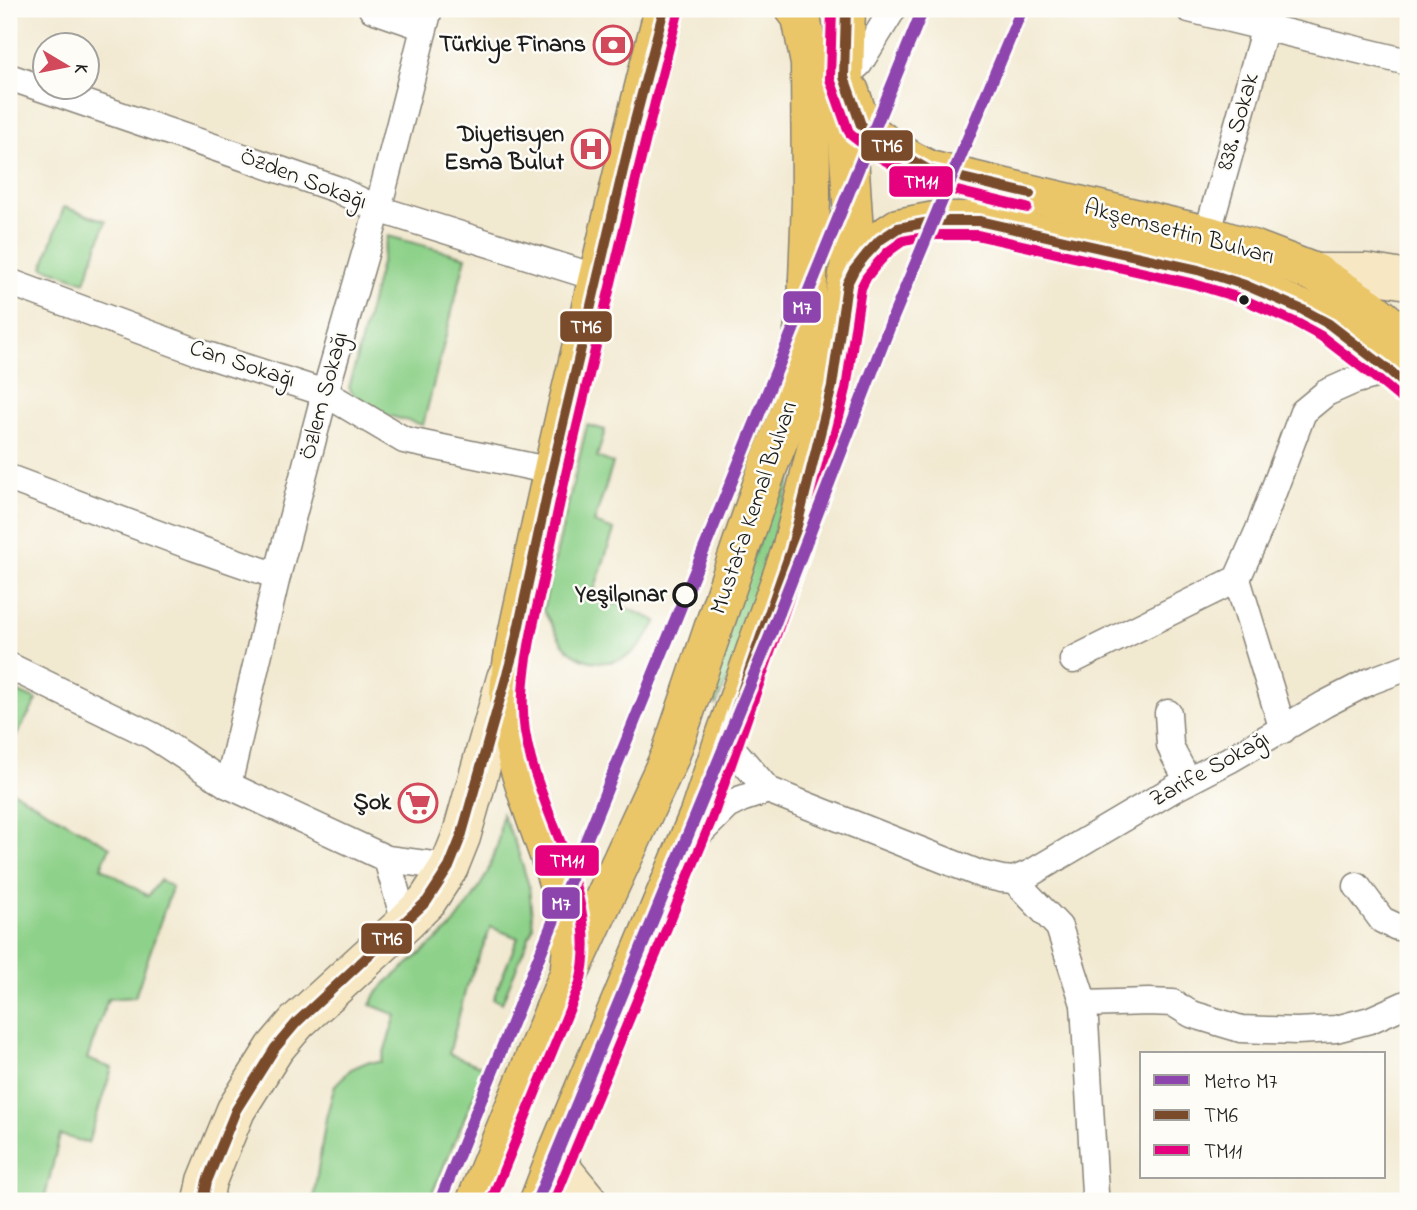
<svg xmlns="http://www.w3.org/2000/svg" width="1417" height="1210" font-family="'Indie Flower',sans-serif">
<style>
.green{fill:#8ed18a;stroke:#557653;stroke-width:2}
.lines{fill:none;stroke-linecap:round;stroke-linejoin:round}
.street-casing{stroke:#878276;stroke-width:29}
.secondary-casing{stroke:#878276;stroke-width:41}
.primary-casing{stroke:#878276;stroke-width:41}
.street{stroke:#fff;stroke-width:26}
.secondary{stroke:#f7e8c3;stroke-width:38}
.primary{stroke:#ebc669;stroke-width:38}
.bus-1-casing{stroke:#fdfcf7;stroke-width:16}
.bus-2-casing{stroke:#fdfcf7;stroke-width:16}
.bus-1{stroke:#7a4b2a;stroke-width:10}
.bus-2{stroke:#e5007d;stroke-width:10}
.metro-1-casing{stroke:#fdfcf7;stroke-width:18}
.metro-1{stroke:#8e44ad;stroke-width:12}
.bus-dot{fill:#1c1c1c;stroke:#fdfcf7;stroke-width:2.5}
.stop-dot{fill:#fdfcf7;stroke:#1c1c1c;stroke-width:3.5}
.labels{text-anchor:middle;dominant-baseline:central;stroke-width:5;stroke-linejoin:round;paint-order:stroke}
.poi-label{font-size:24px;font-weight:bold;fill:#1c1c1c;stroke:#fdfcf7;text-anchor:end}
.street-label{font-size:24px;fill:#1c1c1c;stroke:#fdfcf7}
.stop-label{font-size:24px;font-weight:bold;fill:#1c1c1c;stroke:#fdfcf7;text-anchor:end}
.line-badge{stroke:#fdfcf7;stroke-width:2.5}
.badge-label{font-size:19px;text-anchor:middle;font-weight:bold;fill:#fff}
</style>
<rect width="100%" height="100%" fill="#fdfcf7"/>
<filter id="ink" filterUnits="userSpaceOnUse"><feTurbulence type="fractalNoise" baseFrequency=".0143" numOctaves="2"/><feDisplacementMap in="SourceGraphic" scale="14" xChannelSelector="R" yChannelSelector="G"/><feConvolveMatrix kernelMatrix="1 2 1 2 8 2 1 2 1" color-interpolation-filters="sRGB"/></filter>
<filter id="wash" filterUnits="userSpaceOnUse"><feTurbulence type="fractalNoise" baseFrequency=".00686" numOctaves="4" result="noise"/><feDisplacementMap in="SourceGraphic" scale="28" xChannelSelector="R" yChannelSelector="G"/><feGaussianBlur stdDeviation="1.57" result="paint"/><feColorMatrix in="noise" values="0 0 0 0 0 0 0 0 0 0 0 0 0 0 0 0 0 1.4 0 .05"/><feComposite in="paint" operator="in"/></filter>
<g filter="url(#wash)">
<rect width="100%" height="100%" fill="#f2e9d1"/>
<g class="green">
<polygon points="64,207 106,221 85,282 43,267"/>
<polygon points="388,236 466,257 423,425 364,409 349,388"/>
<polygon points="823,365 747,638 716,705 710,696 724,639"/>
<path d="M587,425L605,430L597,457L613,463L594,523L614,530L593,594L657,621C651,631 646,640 638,648C616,669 582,666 563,644C556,634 550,621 543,610Z"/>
<polygon points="9,688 37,700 9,748"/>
<polygon points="9,789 110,847 101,867 148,896 160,880 172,887 135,997 108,999 87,1059 112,1068 88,1143 60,1135 44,1201 9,1201"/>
<polygon points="502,814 517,848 529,886 533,927 502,1003 493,999 518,938 491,927 466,988 449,1054 486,1068 429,1201 313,1201 326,1118 335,1085 351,1069 367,1062 381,1062 396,1015 371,1005 376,994 386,983 451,928 471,901 487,874 498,843"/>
</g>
</g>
<g filter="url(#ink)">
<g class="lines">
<defs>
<g id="street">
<polyline points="372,9 424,27"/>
<polyline points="1189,9 1408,62"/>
<polyline points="9,77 336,189 378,209 598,278"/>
<polyline points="844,77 859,64 893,9"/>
<polyline points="1207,235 1270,9"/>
<polyline points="9,282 201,353 325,393 404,440 552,471"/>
<polyline points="9,478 193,547 277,576"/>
<polyline points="1237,579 1283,730"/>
<polyline points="1073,660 1237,579 1260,527 1303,412 1326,393 1353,381 1390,371"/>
<polyline points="9,666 153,736 228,785 387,859 449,867"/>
<polyline points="1168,713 1170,745 1174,755 1188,781"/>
<polyline points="724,739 768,790 980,874 1002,879 1014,880 1059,927 1084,1004 1095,1193"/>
<polyline points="228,785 277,576 325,393 378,209 429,9"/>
<polyline points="696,837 727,806 741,799 768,790"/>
<polyline points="387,859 405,923"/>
<polyline points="1014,880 1031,873 1175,788 1229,760 1325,704 1368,682 1408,667"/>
<polyline points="1357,886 1382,920 1397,927 1408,926"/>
<polyline points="1084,1004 1149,1002 1173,1003 1191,1014 1241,1029 1297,1031 1336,1029 1370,1020 1408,1003"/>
</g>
<g id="secondary">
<polyline points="1315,273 1366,273 1408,280"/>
<polyline points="557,1154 565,1173 588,1201"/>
<polyline points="203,1201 207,1181 236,1110 275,1048 297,1022 405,923 427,901 449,867 461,837 506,678"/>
</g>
<g id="primary">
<polyline points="850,92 861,125 886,145 910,160 929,170 1207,235 1255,250 1315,273 1368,307 1408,340"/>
<polyline points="848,282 866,255 880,240 898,228 935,221 979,221 1198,270 1245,285 1303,310 1329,324 1390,371 1408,387"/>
<path d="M570,966C575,938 566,909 558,883C540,822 507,758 509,695C511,656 521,618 529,580C540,527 552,473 564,420C597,283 628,145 664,9"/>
<polyline points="476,1201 566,981 670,756 768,467 792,407 807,304 811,201 810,64 801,17 795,9"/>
<polyline points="539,1201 557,1154 699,814 724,739 791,550 832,386 854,233 844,77 846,9"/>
</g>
</defs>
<use href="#street" class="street-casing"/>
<use href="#secondary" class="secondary-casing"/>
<use href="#primary" class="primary-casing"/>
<use href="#street" class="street"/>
<use href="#secondary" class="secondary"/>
<use href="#primary" class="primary"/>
<defs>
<g id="bus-1">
<polyline points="846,9 844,77 861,125 886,145 929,170 1030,194"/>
<polyline points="203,1201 207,1181 236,1110 275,1048 297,1022 427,901 449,867 461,837 513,653 552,471 632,132 664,9"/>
<polyline points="539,1201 557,1154 699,814 791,550 832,386 847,284 854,270 866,255 880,240 898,228 935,221 979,221 1198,270 1245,285 1303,310 1329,324 1390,371 1408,387"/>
</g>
<g id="bus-2">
<polyline points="832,9 830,79 848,130 851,135 879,157 924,183 1027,208"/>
<path d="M491,1201L579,986C608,886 517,794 523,694C525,657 534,621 542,585C553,535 563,485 575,435C608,294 641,153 678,13"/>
<polyline points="554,1201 712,819 804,555 846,389 861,288 866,278 877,264 889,251 903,241 936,235 977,235 1194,284 1240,298 1297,323 1321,336 1381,382 1399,397"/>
</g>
</defs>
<use href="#bus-1" class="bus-1-casing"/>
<use href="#bus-2" class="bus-2-casing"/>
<use href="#bus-1" class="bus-1"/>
<use href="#bus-2" class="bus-2"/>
<defs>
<g id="metro-1">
<polyline points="440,1201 923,9"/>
<polyline points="537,1201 770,636 892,320 1022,9"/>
</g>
</defs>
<use href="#metro-1" class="metro-1-casing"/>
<use href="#metro-1" class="metro-1"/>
</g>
</g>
<defs>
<symbol id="bank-ring" viewBox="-11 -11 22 22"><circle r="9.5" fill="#fdfcf7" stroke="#d1495b" stroke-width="1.5"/><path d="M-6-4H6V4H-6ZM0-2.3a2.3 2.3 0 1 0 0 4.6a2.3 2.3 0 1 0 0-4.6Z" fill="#d1495b"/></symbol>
<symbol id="hospital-ring" viewBox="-11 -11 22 22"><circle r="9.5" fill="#fdfcf7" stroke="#d1495b" stroke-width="1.5"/><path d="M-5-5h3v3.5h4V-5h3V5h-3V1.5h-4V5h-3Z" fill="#d1495b"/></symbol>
<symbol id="supermarket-ring" viewBox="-11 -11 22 22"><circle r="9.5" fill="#fdfcf7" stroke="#d1495b" stroke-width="1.5"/><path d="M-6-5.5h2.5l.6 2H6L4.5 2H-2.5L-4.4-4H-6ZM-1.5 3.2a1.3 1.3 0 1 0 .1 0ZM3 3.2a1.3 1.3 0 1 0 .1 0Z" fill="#d1495b"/></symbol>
</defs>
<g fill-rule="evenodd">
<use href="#bank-ring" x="591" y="23" width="44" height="44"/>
<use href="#hospital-ring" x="569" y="127" width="44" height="44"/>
<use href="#supermarket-ring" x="396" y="781" width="44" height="44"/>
</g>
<circle class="bus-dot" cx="1244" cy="300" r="6"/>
<circle class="stop-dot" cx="685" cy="595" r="11"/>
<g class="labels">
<g class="poi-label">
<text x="586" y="45">Türkiye Finans</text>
<text x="564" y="135">Diyetisyen<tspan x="564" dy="28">Esma Bulut</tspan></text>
<text x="391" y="803">Şok</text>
</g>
<g class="street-label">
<text transform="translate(1239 122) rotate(-74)">838. Sokak</text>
<text transform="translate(303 180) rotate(21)">Özden Sokağı</text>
<text transform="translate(1179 233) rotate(15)">Akşemsettin Bulvarı</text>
<text transform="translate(242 365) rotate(18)">Can Sokağı</text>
<text transform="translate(325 396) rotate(-75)">Özlem Sokağı</text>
<text transform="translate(755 508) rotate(-71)">Mustafa Kemal Bulvarı</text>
<text transform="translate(1210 770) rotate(-29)">Zarife Sokağı</text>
</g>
<g class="stop-label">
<text x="667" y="595">Yeşilpınar</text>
</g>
</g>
<g class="line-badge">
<rect x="860" y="129" width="54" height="33" rx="7" fill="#7a4b2a"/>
<rect x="888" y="165" width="66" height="33" rx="7" fill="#e5007d"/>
<rect x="782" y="290" width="40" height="34" rx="7" fill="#8e44ad"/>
<rect x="559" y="310" width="54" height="33" rx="7" fill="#7a4b2a"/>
<rect x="534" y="844" width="66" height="33" rx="7" fill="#e5007d"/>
<rect x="541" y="886" width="40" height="34" rx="7" fill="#8e44ad"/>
<rect x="360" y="922" width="53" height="33" rx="7" fill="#7a4b2a"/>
</g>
<g class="badge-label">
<text x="887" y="152">TM6</text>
<text x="921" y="188">TM11</text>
<text x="802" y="314">M7</text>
<text x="586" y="333">TM6</text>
<text x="567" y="867">TM11</text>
<text x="561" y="910">M7</text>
<text x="387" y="945">TM6</text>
</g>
<rect width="1417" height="1210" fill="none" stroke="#fdfcf7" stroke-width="35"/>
<rect x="1140" y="1052" width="245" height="126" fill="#fdfcf7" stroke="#a3a29f" stroke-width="2"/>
<rect x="1154" y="1075" width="35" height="10" fill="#8e44ad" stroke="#a3a29f" stroke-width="2"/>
<text x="1204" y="1088" font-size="21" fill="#1c1c1c">Metro M7</text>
<rect x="1154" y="1110" width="35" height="10" fill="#7a4b2a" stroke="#a3a29f" stroke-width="2"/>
<text x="1204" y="1122" font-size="21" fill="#1c1c1c">TM6</text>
<rect x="1154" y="1145" width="35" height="10" fill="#e5007d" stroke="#a3a29f" stroke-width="2"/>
<text x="1204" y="1158" font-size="21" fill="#1c1c1c">TM11</text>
<g transform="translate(66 66) rotate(100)"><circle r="33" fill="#fdfcf7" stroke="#a3a29f" stroke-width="2"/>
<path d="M0-5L12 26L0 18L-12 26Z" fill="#d1495b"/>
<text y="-10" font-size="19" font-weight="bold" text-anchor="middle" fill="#1c1c1c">K</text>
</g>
</svg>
